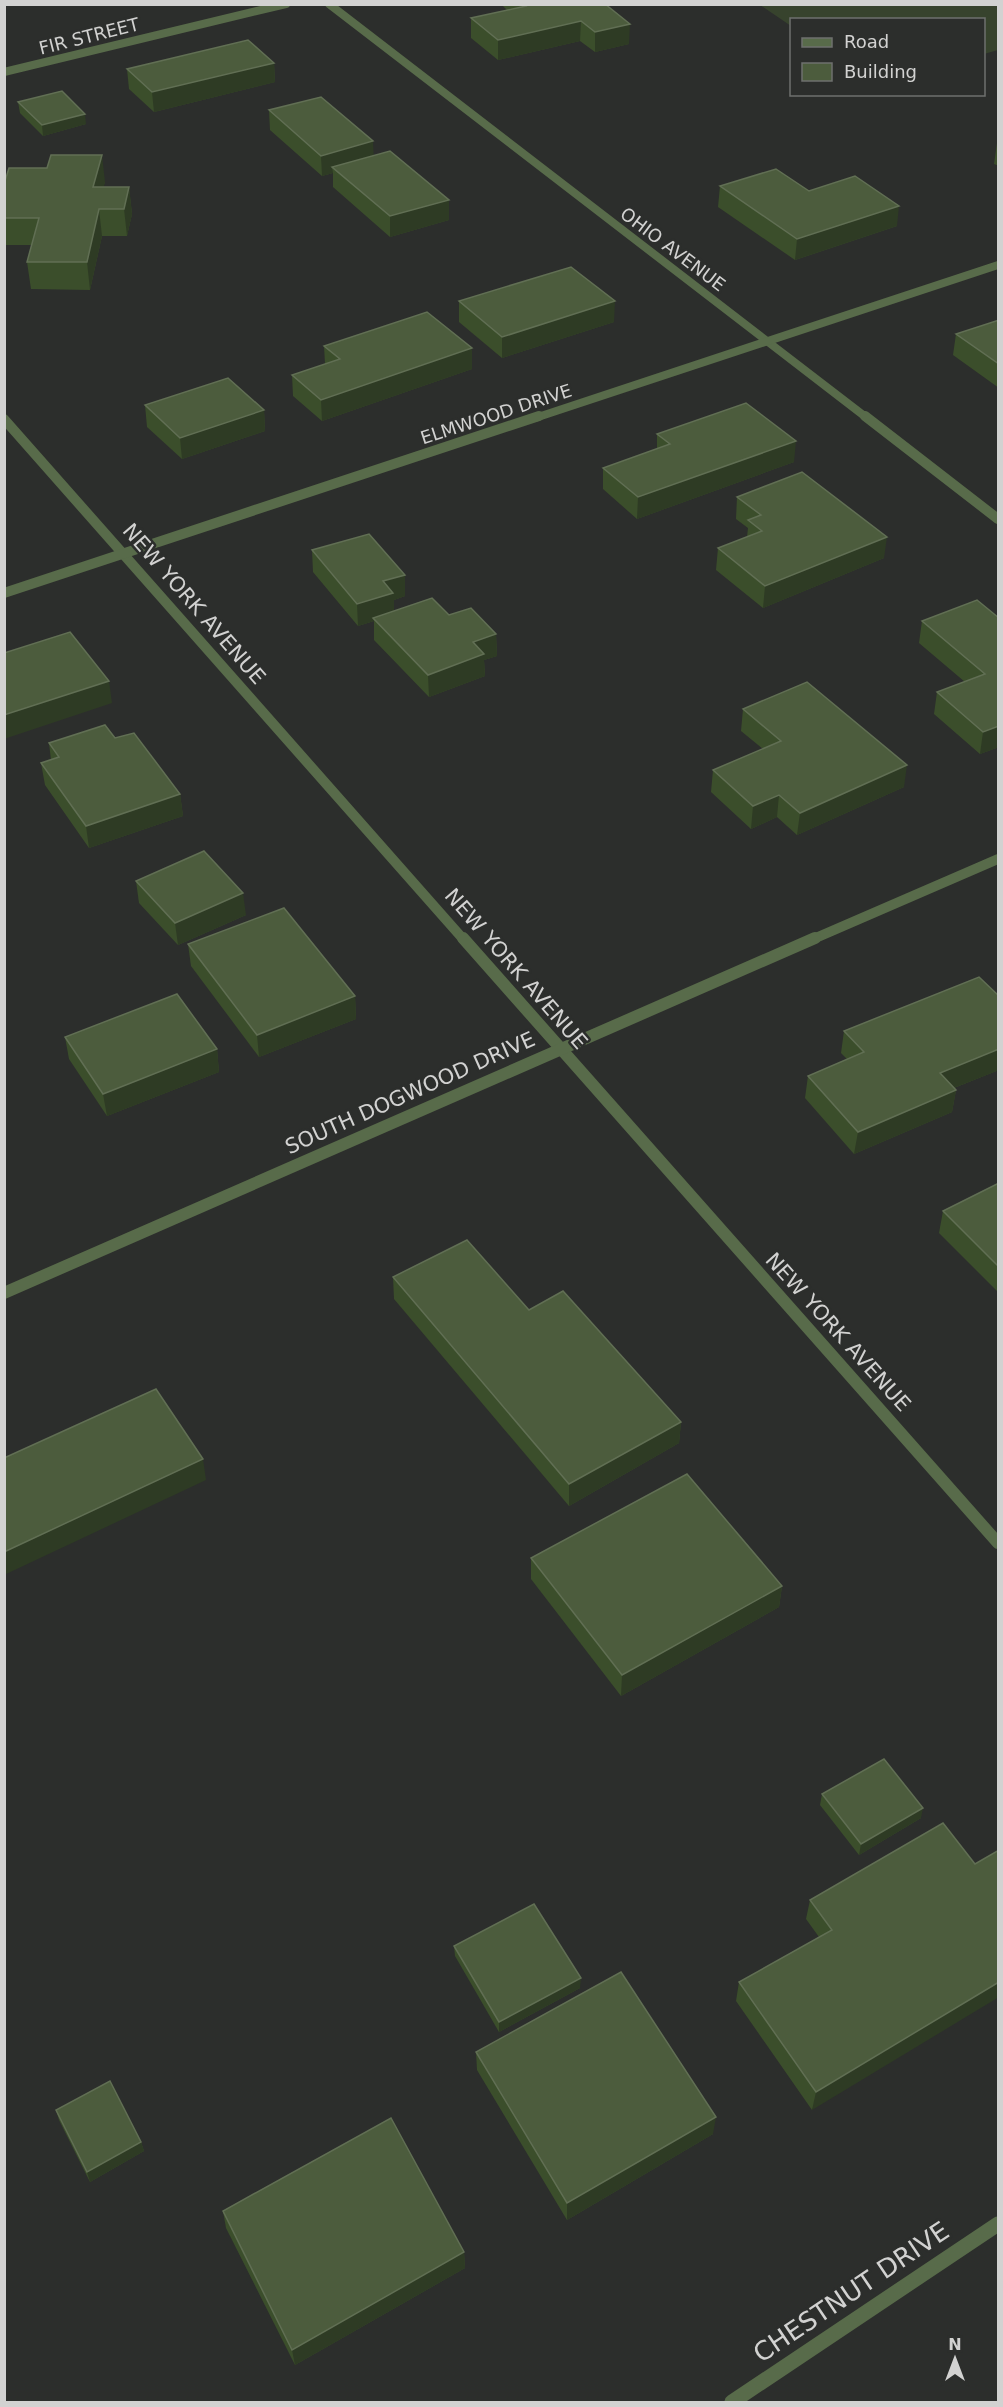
<svg xmlns="http://www.w3.org/2000/svg" width="1003" height="2407" font-family="'DejaVu Sans',sans-serif">
<style>
.green{fill:#37432d}
.lines{fill:none;stroke-linecap:round;stroke-linejoin:round}
.minor-far3{stroke:#586b4a;stroke-width:8}
.minor-far2{stroke:#586b4a;stroke-width:10}
.minor-far1{stroke:#586b4a;stroke-width:12}
.minor{stroke:#586b4a;stroke-width:15}
.wall{fill:#3b4e2b}
.shaded-wall{fill:#2e3b24}
.building{fill:#4c5c3d;stroke:#616f54;stroke-width:1.5}
.labels{text-anchor:middle;dominant-baseline:central;stroke-width:5;stroke-linejoin:round;paint-order:stroke}
.far-street-label{font-size:18px;fill:#d2d2d1;stroke:#2c2e2c}
.street-label{font-size:21px;fill:#d2d2d1;stroke:#2c2e2c}
.near-street-label{font-size:26px;fill:#d2d2d1;stroke:#2c2e2c}
</style>
<rect width="100%" height="100%" fill="#2c2e2c"/>
<polygon class="green" points="760,5 998,5 998,50 984,54 984,20 792,20 791,26"/>
<g class="lines">
<g class="minor-far3">
<polyline points="329,4 867,418"/>
<polyline points="4,72 286,4"/>
<polyline points="535,418 998,265"/>
</g>
<g class="minor-far2">
<polyline points="865,416 998,519"/>
<polyline points="4,419 464,940"/>
<polyline points="4,593 539,416"/>
<polyline points="811,940 998,859"/>
</g>
<g class="minor-far1">
<polyline points="463,938 998,1543"/>
<polyline points="4,1293 815,938"/>
</g>
<polyline class="minor" points="732,2402 998,2224"/>
</g>
<g class="wall">
<polygon points="501,4 605,4 629,44 595,52 580,41 498,60 471,38 471,18 507,10"/>
<polygon points="274,63 275,82 154,112 129,89 127,69"/>
<polygon points="18,102 86,124 43,136 20,113"/>
<polygon points="269,110 374,155 449,200 449,220 390,237 333,187 333,173 322,176 270,130"/>
<polygon points="997,143 999,143 999,166 994,164"/>
<polygon points="105,182 103,187 129,187 132,214 127,236 102,236 90,290 31,289 27,262 32,245 4,245 4,184"/>
<polygon points="720,186 809,191 897,226 795,260 718,207"/>
<polygon points="459,301 614,322 502,358 459,322"/>
<polygon points="999,320 999,388 953,355 956,334"/>
<polygon points="324,346 472,369 322,421 293,396 292,375 325,364"/>
<polygon points="145,405 264,410 265,431 182,459 147,427"/>
<polygon points="657,434 794,462 637,519 603,489 603,468 657,449"/>
<polygon points="737,497 884,558 763,608 716,570 718,548 747,537 748,528 736,519"/>
<polygon points="312,550 405,575 405,596 394,600 394,611 449,615 496,634 497,656 484,660 485,676 429,697 374,640 374,621 358,626 313,572"/>
<polygon points="977,600 999,747 980,754 934,714 937,692 965,682 919,643 922,621"/>
<polygon points="743,709 904,787 797,835 777,817 751,829 711,792 713,770 763,749 741,731"/>
<polygon points="115,738 180,794 183,816 89,848 45,785 41,763 51,760 49,743"/>
<polygon points="136,881 246,915 178,945 139,903"/>
<polygon points="188,944 355,996 356,1019 259,1057 191,966"/>
<polygon points="999,996 999,1070 954,1088 956,1090 952,1112 854,1154 805,1098 808,1076 847,1059 841,1053 844,1031"/>
<polygon points="65,1037 217,1049 219,1072 107,1116 69,1059"/>
<polygon points="999,1183 999,1293 939,1233 943,1211"/>
<polygon points="393,1277 529,1310 681,1422 679,1443 569,1506 394,1299"/>
<polygon points="531,1558 782,1586 779,1607 621,1696 531,1579"/>
<polygon points="822,1794 921,1818 859,1855 820,1805"/>
<polygon points="943,1823 812,2110 736,2001 739,1982 819,1937 806,1919 810,1900"/>
<polygon points="454,1946 580,1988 499,2032 455,1956"/>
<polygon points="476,2052 713,2134 567,2220 477,2070"/>
<polygon points="56,2110 141,2142 144,2151 90,2182 59,2120"/>
<polygon points="223,2211 464,2252 465,2268 295,2365 226,2228"/>
</g>
<g class="shaded-wall">
<polygon points="581,21 580,41 498,60 498,40"/>
<polygon points="630,24 629,44 595,52 595,32"/>
<polygon points="274,63 275,82 154,112 152,92"/>
<polygon points="85,114 86,124 43,136 42,125"/>
<polygon points="373,141 374,162 332,167 333,173 322,176 321,156"/>
<polygon points="102,155 105,182 97,214 93,187"/>
<polygon points="129,187 132,214 127,236 124,209"/>
<polygon points="449,200 449,220 390,237 390,216"/>
<polygon points="899,206 897,226 795,260 797,239"/>
<polygon points="99,209 102,236 90,290 87,262"/>
<polygon points="615,301 614,322 502,358 502,337"/>
<polygon points="472,348 472,369 322,421 321,400"/>
<polygon points="264,410 265,431 182,459 180,438"/>
<polygon points="796,441 794,462 637,519 638,497"/>
<polygon points="887,537 884,558 763,608 765,586"/>
<polygon points="405,575 405,596 394,600 394,615 373,618 374,621 358,626 357,604 383,581"/>
<polygon points="496,634 497,656 484,660 485,676 429,697 428,675 473,642"/>
<polygon points="109,681 112,703 4,739 4,715"/>
<polygon points="999,726 999,747 980,754 983,732"/>
<polygon points="907,765 904,787 797,835 800,813"/>
<polygon points="180,794 183,816 89,848 86,826"/>
<polygon points="779,795 777,817 751,829 753,806"/>
<polygon points="243,893 246,915 178,945 175,923"/>
<polygon points="355,996 356,1019 259,1057 257,1035"/>
<polygon points="217,1049 219,1072 107,1116 103,1094"/>
<polygon points="999,1049 999,1070 936,1095 940,1073"/>
<polygon points="956,1090 952,1112 854,1154 858,1132"/>
<polygon points="681,1422 679,1443 569,1506 569,1484"/>
<polygon points="203,1459 206,1480 4,1575 4,1552"/>
<polygon points="782,1586 779,1607 621,1696 622,1675"/>
<polygon points="923,1808 921,1818 859,1855 861,1844"/>
<polygon points="581,1978 580,1988 499,2032 499,2022"/>
<polygon points="999,1982 999,1997 812,2110 816,2092"/>
<polygon points="716,2117 713,2134 567,2220 567,2203"/>
<polygon points="141,2142 144,2151 90,2182 87,2172"/>
<polygon points="464,2252 465,2268 295,2365 292,2350"/>
</g>
<g class="building">
<polygon points="524,4 605,4 630,24 595,32 581,21 498,40 471,18 526,6"/>
<polygon points="248,40 274,63 152,92 127,69"/>
<polygon points="62,91 85,114 42,125 18,102"/>
<polygon points="321,97 373,141 321,156 269,110"/>
<polygon points="390,151 449,200 390,216 332,167"/>
<polygon points="51,155 102,155 93,187 129,187 124,209 99,209 87,262 27,262 39,218 4,218 4,184 9,168 47,168"/>
<polygon points="776,169 809,191 855,176 899,206 797,239 720,186"/>
<polygon points="571,267 615,301 502,337 459,301"/>
<polygon points="427,312 472,348 321,400 292,375 340,359 324,346"/>
<polygon points="999,320 999,364 956,334"/>
<polygon points="228,378 264,410 180,438 145,405"/>
<polygon points="746,403 796,441 638,497 603,468 670,444 657,434"/>
<polygon points="802,472 887,537 765,586 718,548 762,531 748,520 761,515 737,497"/>
<polygon points="369,534 405,575 383,581 393,593 357,604 312,550"/>
<polygon points="432,598 449,615 471,608 496,634 473,642 484,654 428,675 373,618"/>
<polygon points="977,600 999,618 999,726 983,732 937,692 985,674 922,621"/>
<polygon points="70,632 109,681 4,715 4,653"/>
<polygon points="807,682 907,765 800,813 779,795 753,806 713,770 781,741 743,709"/>
<polygon points="105,725 115,738 134,733 180,794 86,826 41,763 59,757 49,743"/>
<polygon points="204,851 243,893 175,923 136,881"/>
<polygon points="284,908 355,996 257,1035 188,944"/>
<polygon points="979,977 999,996 999,1049 940,1073 956,1090 858,1132 808,1076 864,1052 844,1031"/>
<polygon points="177,994 217,1049 103,1094 65,1037"/>
<polygon points="999,1183 999,1267 943,1211"/>
<polygon points="467,1240 529,1310 563,1291 681,1422 569,1484 393,1277"/>
<polygon points="156,1389 203,1459 4,1552 4,1458"/>
<polygon points="687,1474 782,1586 622,1675 531,1558"/>
<polygon points="884,1759 923,1808 861,1844 822,1794"/>
<polygon points="943,1823 975,1864 999,1850 999,1982 816,2092 739,1982 832,1930 810,1900"/>
<polygon points="534,1904 581,1978 499,2022 454,1946"/>
<polygon points="621,1972 716,2117 567,2203 476,2052"/>
<polygon points="110,2081 141,2142 87,2172 56,2110"/>
<polygon points="391,2118 464,2252 292,2350 223,2211"/>
</g>
<g class="labels">
<g class="far-street-label">
<text transform="translate(89 36) rotate(-14)">FIR STREET</text>
<text transform="translate(673 249) rotate(37)">OHIO AVENUE</text>
<text transform="translate(496 414) rotate(-18)">ELMWOOD DRIVE</text>
</g>
<g class="street-label">
<text transform="translate(194 604) rotate(49)">NEW YORK AVENUE</text>
<text transform="translate(516 969) rotate(49)">NEW YORK AVENUE</text>
<text transform="translate(410 1093) rotate(-24)">SOUTH DOGWOOD DRIVE</text>
<text transform="translate(838 1332) rotate(48)">NEW YORK AVENUE</text>
</g>
<g class="near-street-label">
<text transform="translate(851 2292) rotate(-34)">CHESTNUT DRIVE</text>
</g>
</g>
<rect width="1003" height="2407" fill="none" stroke="#d2d2d1" stroke-width="12"/>
<rect x="790" y="18" width="195" height="78" fill="#2c2e2c" stroke="#6e706e" stroke-width="1.5"/>
<rect x="802" y="38" width="30" height="9" fill="#586b4a" stroke="#6e706e" stroke-width="1.5"/>
<text x="844" y="48" font-size="18" fill="#d2d2d1">Road</text>
<rect x="802" y="63" width="30" height="18" fill="#4c5c3d" stroke="#6e706e" stroke-width="1.5"/>
<text x="844" y="78" font-size="18" fill="#d2d2d1">Building</text>
<g transform="translate(955 2359)" stroke="#2c2e2c" stroke-width="4.5" paint-order="stroke">
<path d="M0-4.5L10 22L0 15L-10 22Z" fill="#d2d2d1"/>
<text y="-9" font-size="16" font-weight="bold" text-anchor="middle" fill="#d2d2d1">N</text>
</g>
</svg>
